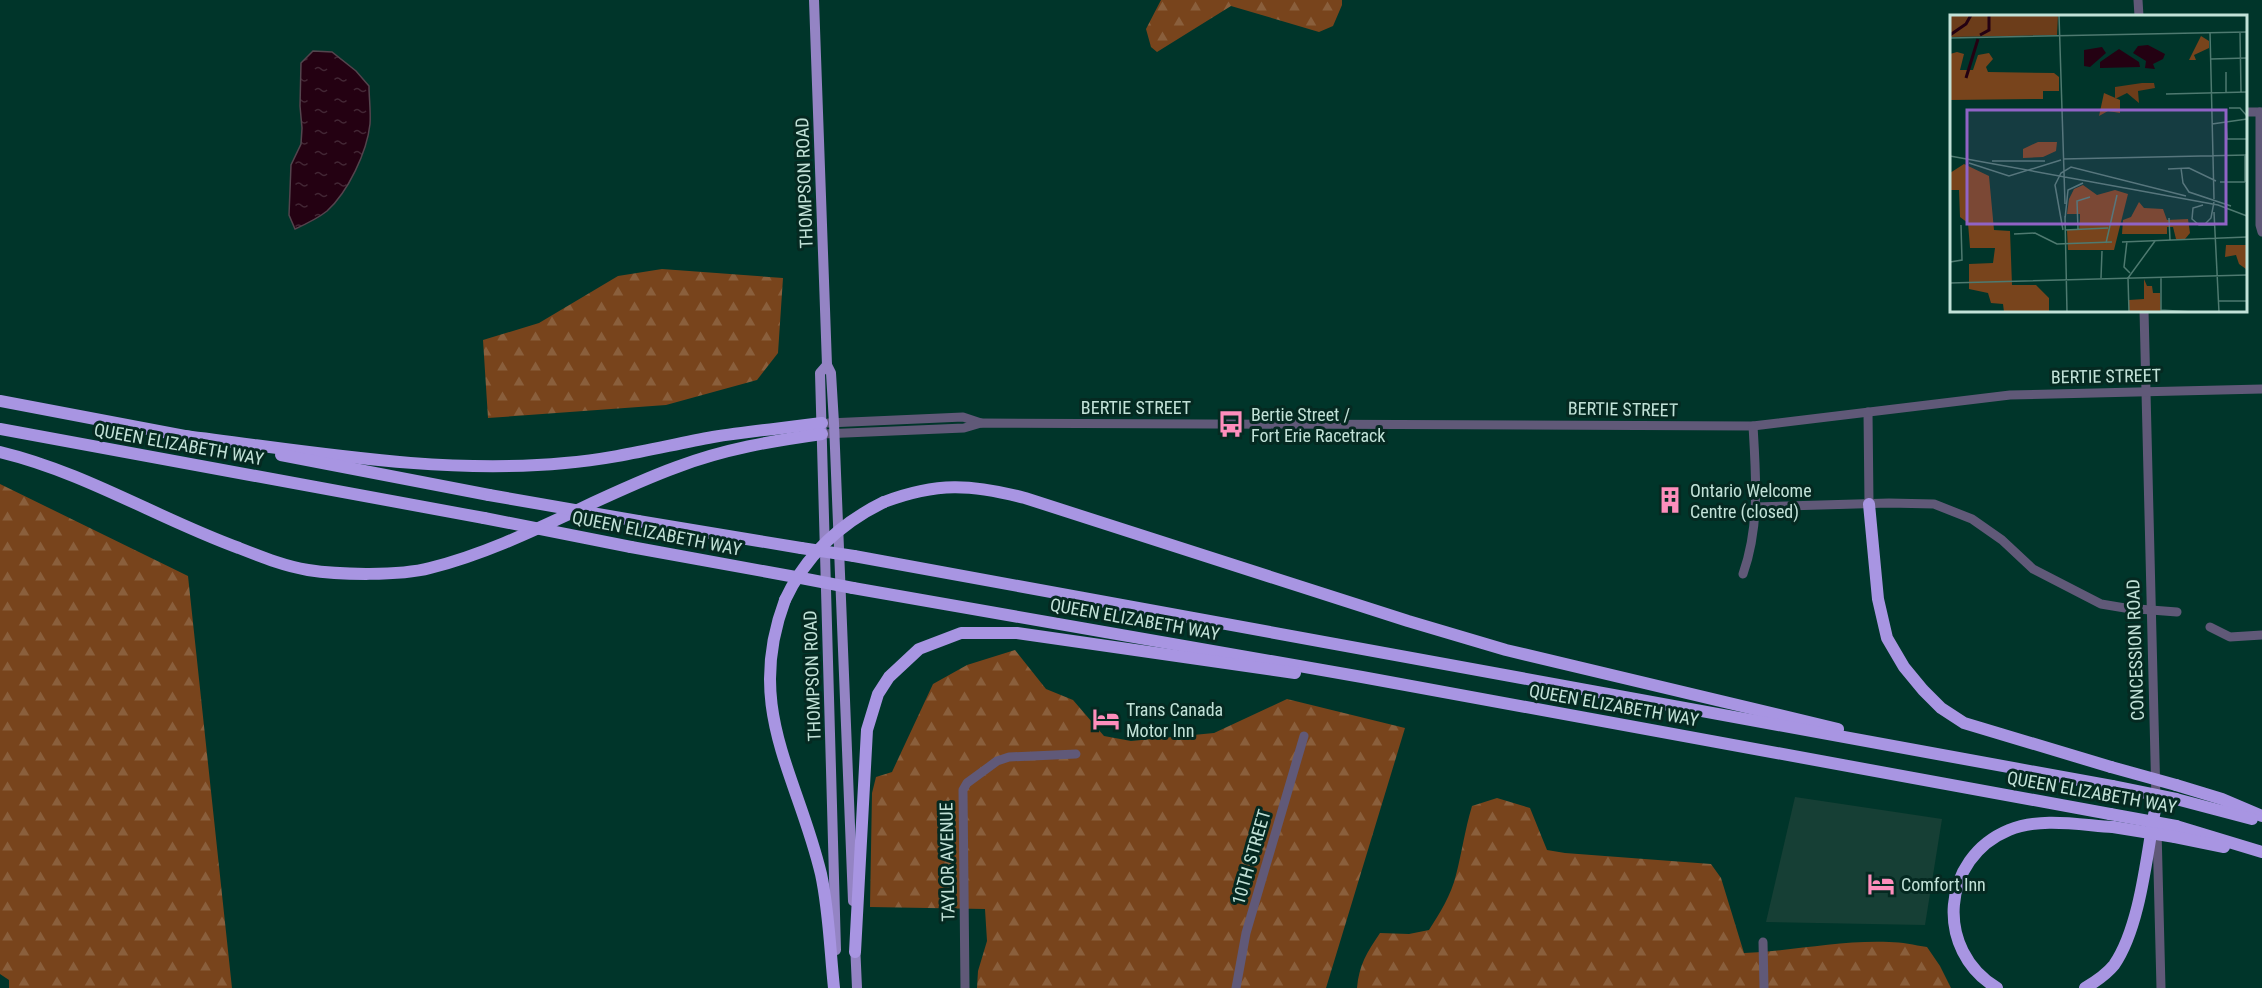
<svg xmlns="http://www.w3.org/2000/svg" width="2262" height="988" font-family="'Roboto Condensed',sans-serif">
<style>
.built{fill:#163f35}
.forest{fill:url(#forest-firs)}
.water{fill:url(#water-ripples);stroke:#53444d;stroke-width:1.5}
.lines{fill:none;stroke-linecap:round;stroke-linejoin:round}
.minor{stroke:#605978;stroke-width:9}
.major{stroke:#9484c4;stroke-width:10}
.highway{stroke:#a895e2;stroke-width:12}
.highway-bridge{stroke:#a895e2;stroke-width:12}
.labels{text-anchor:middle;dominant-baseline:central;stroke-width:6;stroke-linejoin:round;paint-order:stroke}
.street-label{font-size:18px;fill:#c2e2d8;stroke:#052921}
.poi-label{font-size:18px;fill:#c2e2d8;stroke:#052921;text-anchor:start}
.inset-river{fill:none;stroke:#240112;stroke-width:3}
.inset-road{fill:none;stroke:#4e7a70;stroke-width:1.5}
.view{fill:#9063c6;fill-opacity:0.15;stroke:#9063c6;stroke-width:3}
.inset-edge{fill:none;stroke:#c2e2d8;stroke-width:3}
</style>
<defs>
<pattern id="forest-firs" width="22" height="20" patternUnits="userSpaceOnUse" patternTransform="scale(1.5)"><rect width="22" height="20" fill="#78441c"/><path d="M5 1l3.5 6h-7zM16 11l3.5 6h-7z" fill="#8a5f3c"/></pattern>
<pattern id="water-ripples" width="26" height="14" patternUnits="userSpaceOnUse" patternTransform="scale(1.5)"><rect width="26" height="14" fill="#240112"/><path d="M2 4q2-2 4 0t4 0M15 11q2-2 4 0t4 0" fill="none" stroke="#422634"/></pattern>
</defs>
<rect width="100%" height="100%" fill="#00352a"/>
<polygon class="built" points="1795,797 1942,819 1925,925 1766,922"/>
<g class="forest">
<polygon points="1161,0 1342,0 1342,5 1333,26 1319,32 1231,6 1157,52 1151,47 1146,29"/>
<polygon points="662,269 783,278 778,353 757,380 666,405 488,418 483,340 539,323 618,276"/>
<polygon points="0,484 188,576 232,988 9,988 9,980 0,974"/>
<polygon points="1015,650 1046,689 1073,700 1104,736 1131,741 1214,733 1287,699 1405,728 1326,988 977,988 978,971 987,941 985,909 870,907 872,793 876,777 892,772 933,684 967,665"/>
<path d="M1497,798L1530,808L1547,850L1565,853L1711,864L1721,878L1744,953C1793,951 1841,940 1889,942C1902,942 1914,945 1927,947L1940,966L1951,988H1357C1359,965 1367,952 1380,933L1409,934L1429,930C1440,913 1451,895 1456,875C1462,852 1465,829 1472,806Z"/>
</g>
<path class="water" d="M313,51L332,52L356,71L369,86C369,98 371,112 370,124C367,152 348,192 327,211C317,219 306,224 295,229L289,215L291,165L301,144L302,128L300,106L301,63Z"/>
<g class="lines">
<g class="minor">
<polyline points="2138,0 2139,16"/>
<polyline points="2246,112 2262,112"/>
<polyline points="2260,112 2260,225 2262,232"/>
<polyline points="2144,310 2156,800"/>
<polyline points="1868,412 1869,504"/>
<polyline points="828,423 963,417 981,423"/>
<polyline points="822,434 964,428 981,423 1753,426 2010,395 2262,389"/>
<polyline points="1756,507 1889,503 1934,504 1972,519 2002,540 2033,569 2101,604 2125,608 2177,612"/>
<path d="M1743,574C1760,526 1756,476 1753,426"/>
<polyline points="2210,627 2230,637 2262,635"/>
<polyline points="2157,829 2161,988"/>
<polyline points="1763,942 1764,988"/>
<polyline points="965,988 963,790 967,783 997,761 1009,757 1076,754"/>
<polyline points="1236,988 1246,933 1304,736"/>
</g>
<g class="major">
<polyline points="814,0 827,365 831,373 834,423 853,901"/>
<polyline points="827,365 820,373 836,950"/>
<polyline points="855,943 857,988"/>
</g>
<g class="highway">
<polyline points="0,401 190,437"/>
<polyline points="0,429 484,518"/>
<path d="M184,436C309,451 438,475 565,463C615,459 664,446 713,437C749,431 786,428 822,423"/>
<path d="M0,452C84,472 159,519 239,548C262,557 284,566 308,570C339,575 400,576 430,568C515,547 594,497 677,467C724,449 772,441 822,434"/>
<polyline points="281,455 489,495"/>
<path d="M884,502C937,482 971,484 1025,498L1408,621L1506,650L1838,729"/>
<polyline points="1869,504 1878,599 1887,638 1904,667 1923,690 1941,708 1964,723 2111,767"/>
<polyline points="638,521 801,548"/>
<polyline points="631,547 801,578"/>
<polyline points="854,556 2112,786"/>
<polyline points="853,588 1362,677 2110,814"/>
<path d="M785,600C744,709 797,773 821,874C829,911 830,950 834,988"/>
<polyline points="2176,785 2222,799 2262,816"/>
<polyline points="2176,799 2252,819"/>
<polyline points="2176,826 2262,852"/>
<polyline points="2175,837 2224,847"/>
<polyline points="855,952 867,730 878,694 889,677 919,649 961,633 1017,633 1295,673"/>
<path d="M1997,988C1934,950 1941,858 2009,830C2041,817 2080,825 2113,827"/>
<path d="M2085,988C2095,982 2106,975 2114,965C2141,926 2147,851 2156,804"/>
</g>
<g class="highway-bridge">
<polyline points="489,495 638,521"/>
<polyline points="484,518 631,547"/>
<polyline points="801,548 854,556"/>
<polyline points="801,578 853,588"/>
<path d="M785,600C806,555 839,524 884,502"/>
<polyline points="2111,767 2176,785"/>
<polyline points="2112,786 2176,799"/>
<polyline points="2110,814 2176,826"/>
<polyline points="2113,827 2175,837"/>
</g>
</g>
<defs>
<symbol id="bus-bare" viewBox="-9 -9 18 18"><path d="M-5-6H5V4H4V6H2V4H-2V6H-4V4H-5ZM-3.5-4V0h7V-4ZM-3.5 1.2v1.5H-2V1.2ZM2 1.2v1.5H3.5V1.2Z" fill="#fe8ebc" stroke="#052921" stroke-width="2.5" paint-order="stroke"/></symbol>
<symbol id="building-bare" viewBox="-9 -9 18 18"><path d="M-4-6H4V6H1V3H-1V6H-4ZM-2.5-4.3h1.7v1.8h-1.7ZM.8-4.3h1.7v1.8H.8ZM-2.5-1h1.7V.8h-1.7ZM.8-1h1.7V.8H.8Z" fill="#fe8ebc" stroke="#052921" stroke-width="2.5" paint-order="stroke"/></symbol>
<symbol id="hotel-bare" viewBox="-9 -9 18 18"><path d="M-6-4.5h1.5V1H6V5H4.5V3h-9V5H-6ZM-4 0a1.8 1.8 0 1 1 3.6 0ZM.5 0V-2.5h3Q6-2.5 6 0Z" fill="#fe8ebc" stroke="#052921" stroke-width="2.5" paint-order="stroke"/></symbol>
</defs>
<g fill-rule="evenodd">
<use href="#bus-bare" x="1212" y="405" width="38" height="38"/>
<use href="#building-bare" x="1651" y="481" width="38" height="38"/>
<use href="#hotel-bare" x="1087" y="700" width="38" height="38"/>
<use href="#hotel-bare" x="1862" y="865" width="38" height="38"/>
</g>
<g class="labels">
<g class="street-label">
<text transform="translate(804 183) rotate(-92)">THOMPSON ROAD</text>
<text transform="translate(2106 376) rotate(-1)">BERTIE STREET</text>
<text x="1136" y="407">BERTIE STREET</text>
<text transform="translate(1623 409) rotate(1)">BERTIE STREET</text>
<text transform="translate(179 444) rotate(10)">QUEEN ELIZABETH WAY</text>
<text transform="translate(657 533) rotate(11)">QUEEN ELIZABETH WAY</text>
<text transform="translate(1135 619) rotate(10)">QUEEN ELIZABETH WAY</text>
<text transform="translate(2135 650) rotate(-92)">CONCESSION ROAD</text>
<text transform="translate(812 676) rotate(-92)">THOMPSON ROAD</text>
<text transform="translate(1614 705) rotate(10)">QUEEN ELIZABETH WAY</text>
<text transform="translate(2092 792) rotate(10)">QUEEN ELIZABETH WAY</text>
<text transform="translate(1251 857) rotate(-74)">10TH STREET</text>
<text transform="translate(947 862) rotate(-91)">TAYLOR AVENUE</text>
</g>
<g class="poi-label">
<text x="1251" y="414">Bertie Street /<tspan x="1251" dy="21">Fort Erie Racetrack</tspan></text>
<text x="1690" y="490">Ontario Welcome<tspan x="1690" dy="21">Centre (closed)</tspan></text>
<text x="1126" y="709">Trans Canada<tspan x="1126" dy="21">Motor Inn</tspan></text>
<text x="1901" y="884">Comfort Inn</text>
</g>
</g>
<g transform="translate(1950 15)">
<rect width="297" height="297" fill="#00352a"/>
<path d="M0,0H108L107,20L0,22Z" fill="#6c3d1a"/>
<path d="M251,21L259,26V33L244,40L246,45H239ZM7,37L14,39L10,55H23L28,40L39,38L43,44L36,52L38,57L104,58L109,62V76H93V84L0,85V39ZM154,78L170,85V98L158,96L149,101ZM88,127H107L106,136L93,142L73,143V134ZM14,149L39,161L44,215L60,216L62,270H86L99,283V297H54L53,289L41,288L38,278L19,274V249L43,248L45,233H20L18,208L10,202L9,175H0V158ZM133,170L147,180L165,175L178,179L164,235H118L117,215H129L130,203V199H117L119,184L124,174ZM189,187L194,193L213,194L217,205L238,204L240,218L235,224H226L223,212H217V219H172L173,205L181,202ZM276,230H297L296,254L289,249L286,240L275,242ZM194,264L197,271H202L203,278H210L211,297H179V285L194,284Z" fill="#78441c"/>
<path d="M192,68H204L205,73L188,76L189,88L177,78L165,84V72Z" fill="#6c3d1a"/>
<path d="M198,30L215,39L213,44L203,49L205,54L195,53L196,46L183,38L188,31ZM152,32L156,38L140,52L134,51V35ZM169,34L189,47L190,52L150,53V47Z" fill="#240112"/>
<path class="inset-river" d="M0,20L16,9L21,0M30,20L39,15V0M16,63L28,24"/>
<path class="inset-road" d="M109,0L115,189M260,17L264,184M290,17L291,77M0,23L297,17M261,44L297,43M276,57V78M216,79L297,77M279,93H290L297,101M276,108L277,124H297M262,109L297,104M295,140V167M0,141L268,190L297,201M113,144L297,140M42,146H95M19,148L59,161L111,145M231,153L233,168L239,177L281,191M218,154L239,153L266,166M270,167H295M253,190L243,193L242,204L249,210H265M264,197L269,297M115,201L117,297M219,203L220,225M115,204L118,175L133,168M254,210L261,203L264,187M128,214L127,186L140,182M113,215L105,170L111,158L121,152L236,181M115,215L158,213M64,219L85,218L95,223M95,223L107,229L162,227M177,226L174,252L180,258M172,227L297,222M156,228L167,180M0,247L12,245L11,210M151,263L152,236M211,263V297M0,268L297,260M269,286H297M211,295L242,297M179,297L178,263L205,226"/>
<path class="view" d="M17,95H276V209H17Z"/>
<rect width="297" height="297" class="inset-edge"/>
</g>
</svg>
